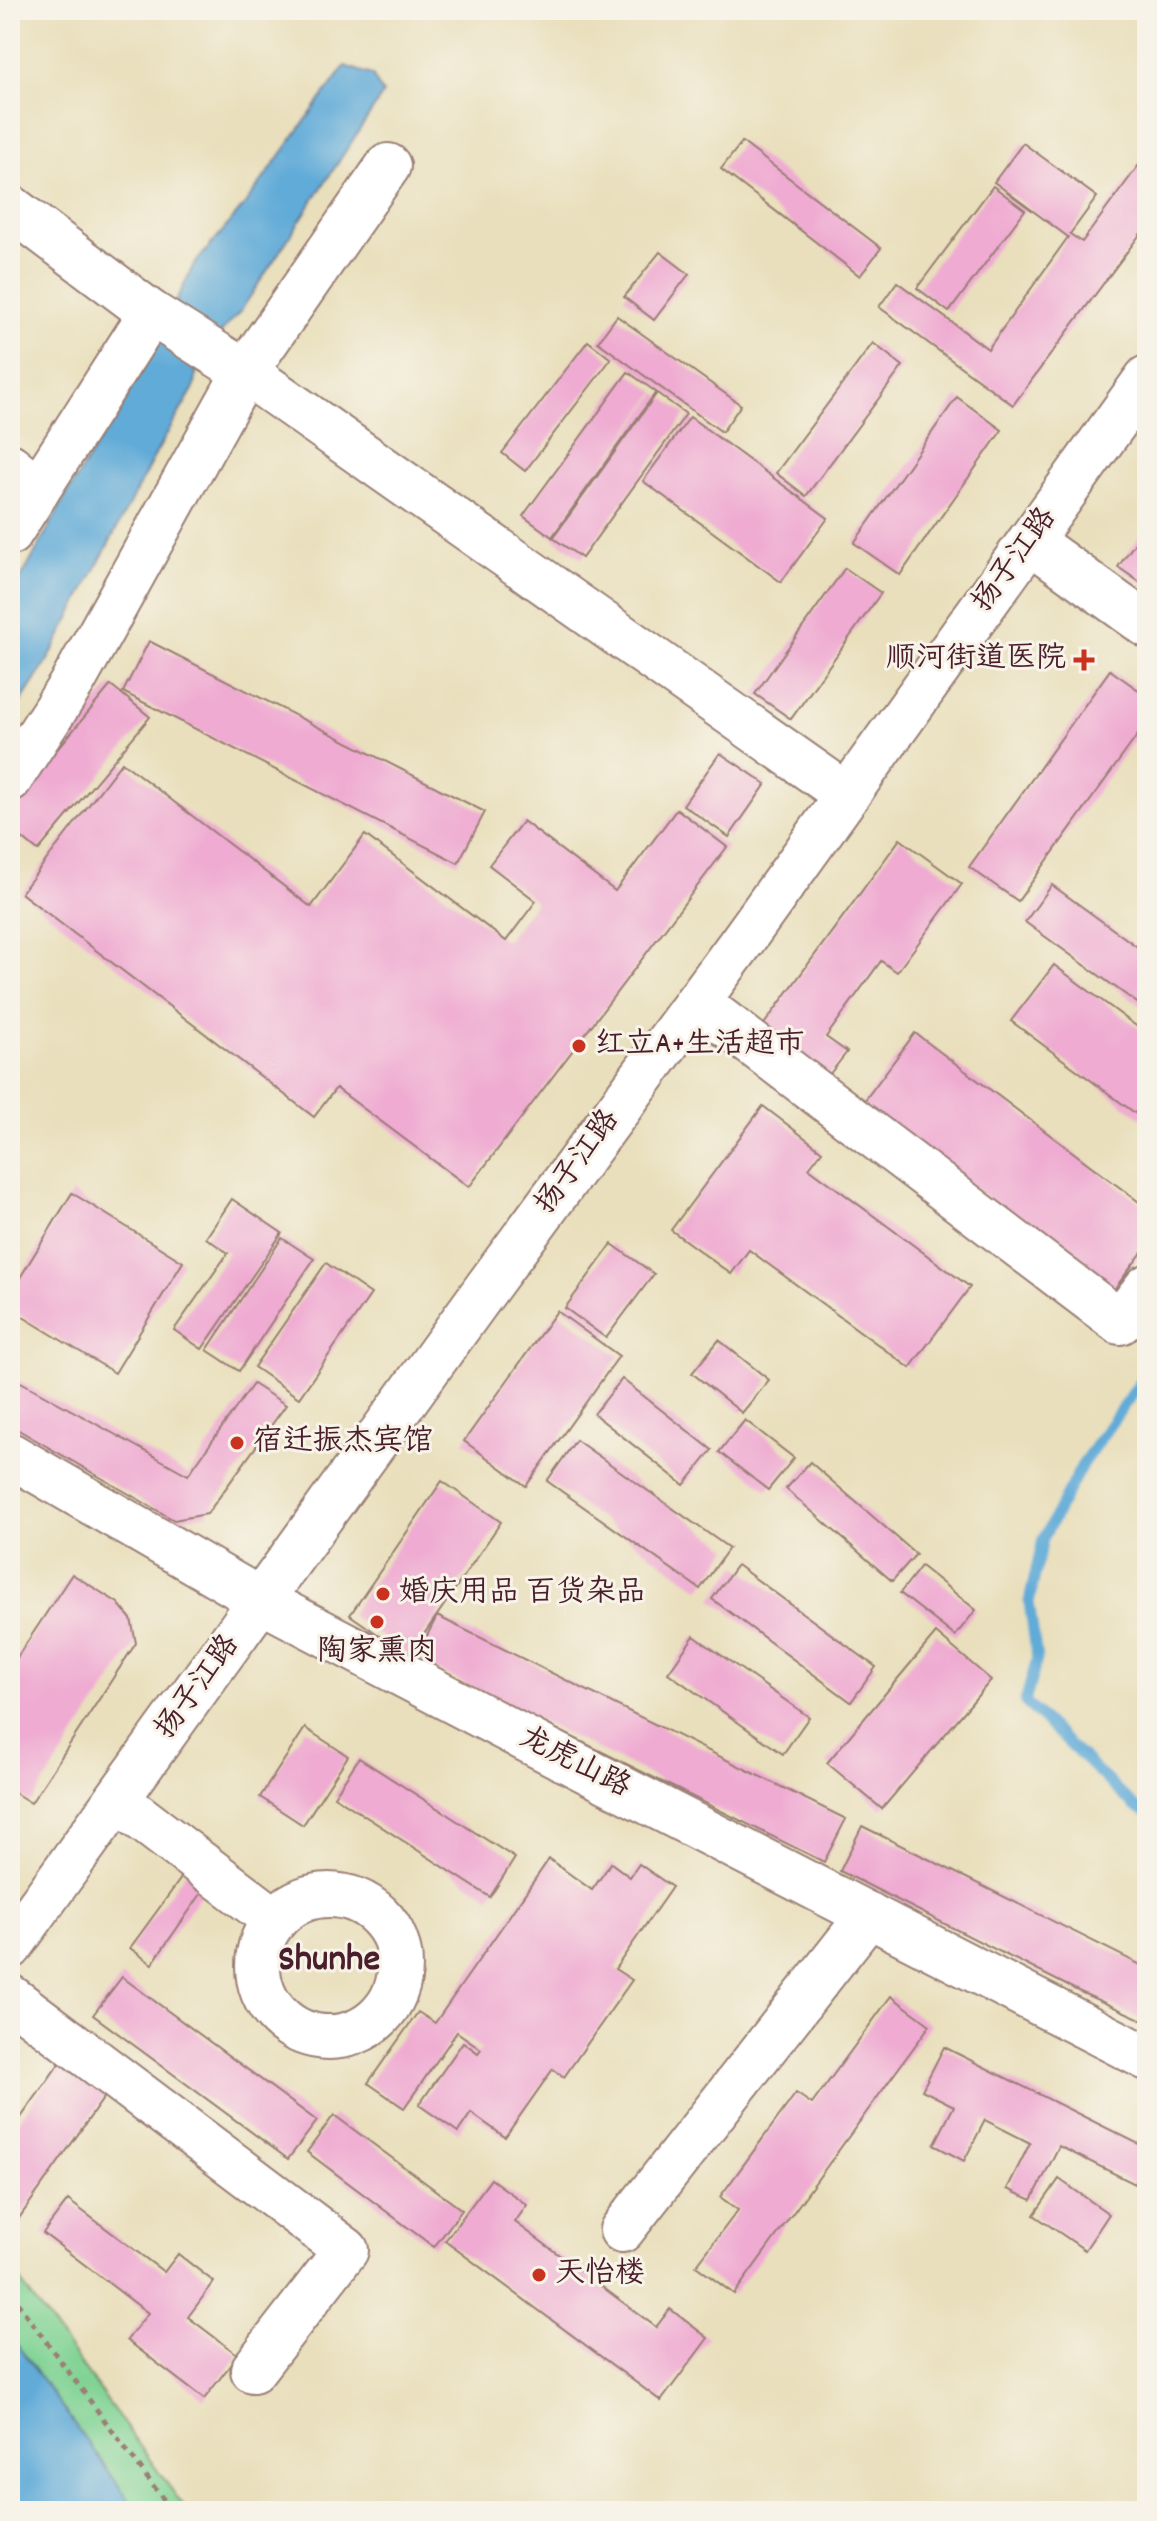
<svg xmlns="http://www.w3.org/2000/svg" width="1157" height="2521" font-family="Dekko,'LXGW WenKai TC',sans-serif">
<style>
.green{fill:#81d394;stroke:#667960;stroke-width:2}
.water{fill:#60abd8;stroke:#556582;stroke-width:2}
.lines{fill:none;stroke-linecap:round;stroke-linejoin:round}
.stream{stroke:#60abd8;stroke-width:11}
.building{fill:#efabd2}
.minor-casing{stroke:#9a7f74;stroke-width:48}
.path{stroke:#9a7f74;stroke-width:5;stroke-dasharray:6 6;stroke-linecap:butt}
.minor{stroke:#fff;stroke-width:44}
.poi-dot{fill:#c8321e;stroke:#f7f3e8;stroke-width:3}
.labels{text-anchor:middle;dominant-baseline:central;stroke-width:6;stroke-linejoin:round;paint-order:stroke}
.street-label{font-size:30px;fill:#4a1f2b;stroke:#f7f3e8}
.poi-label{font-size:30px;fill:#4a1f2b;stroke:#f7f3e8;text-anchor:start}
.district-label{font-size:38px;font-weight:bold;fill:#4a1f2b;stroke:#f7f3e8}
</style>
<rect width="100%" height="100%" fill="#f7f3e8"/>
<filter id="ink" filterUnits="userSpaceOnUse"><feTurbulence type="fractalNoise" baseFrequency=".0125" numOctaves="2"/><feDisplacementMap in="SourceGraphic" scale="16" xChannelSelector="R" yChannelSelector="G"/><feConvolveMatrix kernelMatrix="1 2 1 2 8 2 1 2 1" color-interpolation-filters="sRGB"/></filter>
<filter id="wash" filterUnits="userSpaceOnUse"><feTurbulence type="fractalNoise" baseFrequency=".006" numOctaves="4" result="noise"/><feDisplacementMap in="SourceGraphic" scale="32" xChannelSelector="R" yChannelSelector="G"/><feGaussianBlur stdDeviation="1.8" result="paint"/><feColorMatrix in="noise" values="0 0 0 0 0 0 0 0 0 0 0 0 0 0 0 0 0 1.4 0 .05"/><feComposite in="paint" operator="in"/></filter>
<g filter="url(#wash)">
<rect width="100%" height="100%" fill="#e9dfbc"/>
<polygon class="green" points="10,2267 187,2511 10,2511"/>
<g class="water">
<polygon points="345,66 372,75 383,94 240,312 197,359 195,386 156,453 48,660 10,719 10,599 67,494 151,355 193,266 243,207"/>
<polygon points="10,2335 137,2511 10,2511"/>
</g>
<g class="lines">
<polyline class="stream" points="1147,1373 1083,1463 1043,1539 1029,1602 1037,1659 1025,1702 1134,1806 1147,1813"/>
</g>
<g id="blocks">
<g class="building">
<polygon points="742,142 881,248 860,276 721,169"/>
<polygon points="1023,143 1097,197 1070,234 1082,242 1147,154 1147,225 1013,405 879,307 897,282 988,349 1068,237 994,182"/>
<polygon points="993,186 1025,210 949,312 917,288"/>
<polygon points="660,252 689,274 654,320 624,297"/>
<polygon points="617,316 741,405 722,432 598,342"/>
<polygon points="588,341 611,359 525,471 502,453"/>
<polygon points="873,343 903,366 806,496 776,473"/>
<polygon points="628,372 656,392 552,537 523,516"/>
<polygon points="657,393 686,414 582,558 553,538"/>
<polygon points="957,397 1002,430 900,575 854,543"/>
<polygon points="690,417 828,518 781,582 643,481"/>
<polygon points="1147,526 1147,587 1118,567"/>
<polygon points="845,568 881,593 791,719 755,694"/>
<polygon points="149,641 485,812 458,863 123,692"/>
<polygon points="1110,670 1147,696 1147,722 1018,901 969,867"/>
<polygon points="111,685 150,717 38,851 10,828 10,806"/>
<polygon points="720,753 766,784 729,837 683,805"/>
<polygon points="122,762 311,907 365,835 506,941 536,901 489,865 523,821 615,891 677,809 727,847 469,1187 336,1088 314,1117 21,893"/>
<polygon points="900,839 962,884 897,972 881,961 826,1037 847,1052 829,1075 762,1027"/>
<polygon points="1052,885 1147,954 1147,1010 1025,922"/>
<polygon points="1054,965 1147,1034 1147,1122 1011,1021"/>
<polygon points="915,1033 1147,1208 1147,1246 1112,1292 862,1104"/>
<polygon points="763,1106 822,1151 809,1168 970,1287 910,1368 749,1250 731,1274 671,1230"/>
<polygon points="72,1193 183,1262 115,1373 10,1309 10,1294"/>
<polygon points="232,1199 282,1233 202,1349 174,1330 228,1253 206,1238"/>
<polygon points="282,1238 314,1259 239,1371 207,1350"/>
<polygon points="612,1244 654,1274 606,1338 565,1308"/>
<polygon points="326,1263 371,1294 299,1398 254,1367"/>
<polygon points="557,1311 619,1356 526,1486 464,1441"/>
<polygon points="719,1340 769,1380 742,1413 692,1373"/>
<polygon points="10,1376 188,1475 253,1384 286,1405 207,1514 174,1520 10,1425"/>
<polygon points="622,1379 712,1450 684,1485 594,1414"/>
<polygon points="745,1420 794,1458 768,1490 719,1452"/>
<polygon points="576,1440 729,1548 700,1589 547,1481"/>
<polygon points="810,1462 916,1554 892,1581 786,1489"/>
<polygon points="442,1481 501,1522 409,1656 350,1615"/>
<polygon points="737,1565 876,1667 851,1702 712,1599"/>
<polygon points="921,1566 976,1610 955,1636 900,1593"/>
<polygon points="72,1574 118,1603 131,1619 136,1643 31,1803 10,1790 10,1668"/>
<polygon points="437,1616 846,1819 824,1862 415,1659"/>
<polygon points="936,1633 991,1680 882,1809 827,1763"/>
<polygon points="694,1636 809,1717 783,1754 668,1673"/>
<polygon points="305,1728 348,1756 303,1825 260,1797"/>
<polygon points="359,1758 515,1858 490,1897 334,1796"/>
<polygon points="862,1826 1147,1968 1147,2022 1078,1991 840,1871"/>
<polygon points="549,1859 592,1890 611,1863 630,1877 639,1864 672,1887 615,1969 632,1980 564,2077 553,2069 505,2137 471,2113 458,2132 419,2105 463,2042 478,2053 481,2049 457,2032 404,2108 368,2083 418,2012 435,2023"/>
<polygon points="190,1866 210,1881 152,1964 130,1948"/>
<polygon points="122,1977 317,2121 288,2159 93,2015"/>
<polygon points="891,1996 930,2025 734,2294 696,2266 738,2210 720,2197 796,2093 812,2104"/>
<polygon points="944,2047 1147,2148 1147,2160 1135,2184 1059,2146 1032,2200 1007,2189 1030,2143 985,2120 964,2161 934,2145 954,2106 922,2090"/>
<polygon points="66,2054 112,2086 17,2221 10,2216 10,2133"/>
<polygon points="334,2115 462,2210 434,2247 307,2152"/>
<polygon points="491,2179 527,2205 515,2222 656,2327 670,2309 708,2338 661,2401 445,2241"/>
<polygon points="1059,2179 1109,2214 1085,2250 1034,2215"/>
<polygon points="68,2200 164,2272 178,2254 214,2282 188,2317 238,2355 204,2399 127,2340 148,2313 43,2233"/>
</g>
</g>
</g>
<g filter="url(#ink)">
<use href="#blocks" fill-opacity="0" stroke="#9a7f74" stroke-width="2"/>
<g class="lines">
<defs>
<g id="minor">
<polyline points="10,207 151,313 245,372 847,795"/>
<polyline points="10,466 38,489"/>
<polyline points="10,533 151,313"/>
<polyline points="1030,541 1147,625"/>
<polyline points="10,779 74,680 245,372 388,166"/>
<polyline points="697,1002 1120,1322 1147,1287"/>
<polyline points="10,1455 262,1601 539,1746 1147,2058"/>
<polyline points="117,1800 275,1920"/>
<circle cx="329" cy="1966" r="71"/>
<polyline points="10,1947 488,1286 740,944 1147,378"/>
<polyline points="10,1997 346,2250 253,2370"/>
<polyline points="622,2230 869,1915"/>
</g>
</defs>
<use href="#minor" class="minor-casing"/>
<polyline class="path" points="10,2293 172,2511"/>
<use href="#minor" class="minor"/>
</g>
</g>
<g class="poi-dot">
<path d="M1080 648h8v8h8v8h-8v8h-8v-8h-8v-8h8z"/>
<circle cx="579" cy="1046" r="8"/>
<circle cx="237" cy="1443" r="8"/>
<circle cx="383" cy="1594" r="8"/>
<circle cx="377" cy="1622" r="8"/>
<circle cx="539" cy="2275" r="8"/>
</g>
<g class="labels">
<g class="street-label">
<text transform="translate(1016 561) rotate(-54)">扬子江路</text>
<text transform="translate(579 1163) rotate(-54)">扬子江路</text>
<text transform="translate(199 1688) rotate(-54)">扬子江路</text>
<text transform="translate(574 1764) rotate(27)">龙虎山路</text>
</g>
<g class="poi-label">
<text x="1066" y="660" text-anchor="end">顺河街道医院</text>
<text x="595" y="1046">红立A+生活超市</text>
<text x="253" y="1443">宿迁振杰宾馆</text>
<text x="399" y="1594">婚庆用品 百货杂品</text>
<text x="377" y="1653" text-anchor="middle">陶家熏肉</text>
<text x="555" y="2275">天怡楼</text>
</g>
<g class="district-label">
<text x="329" y="1961">Shunhe</text>
</g>
</g>
<rect width="1157" height="2521" fill="none" stroke="#f7f3e8" stroke-width="40"/>
</svg>
